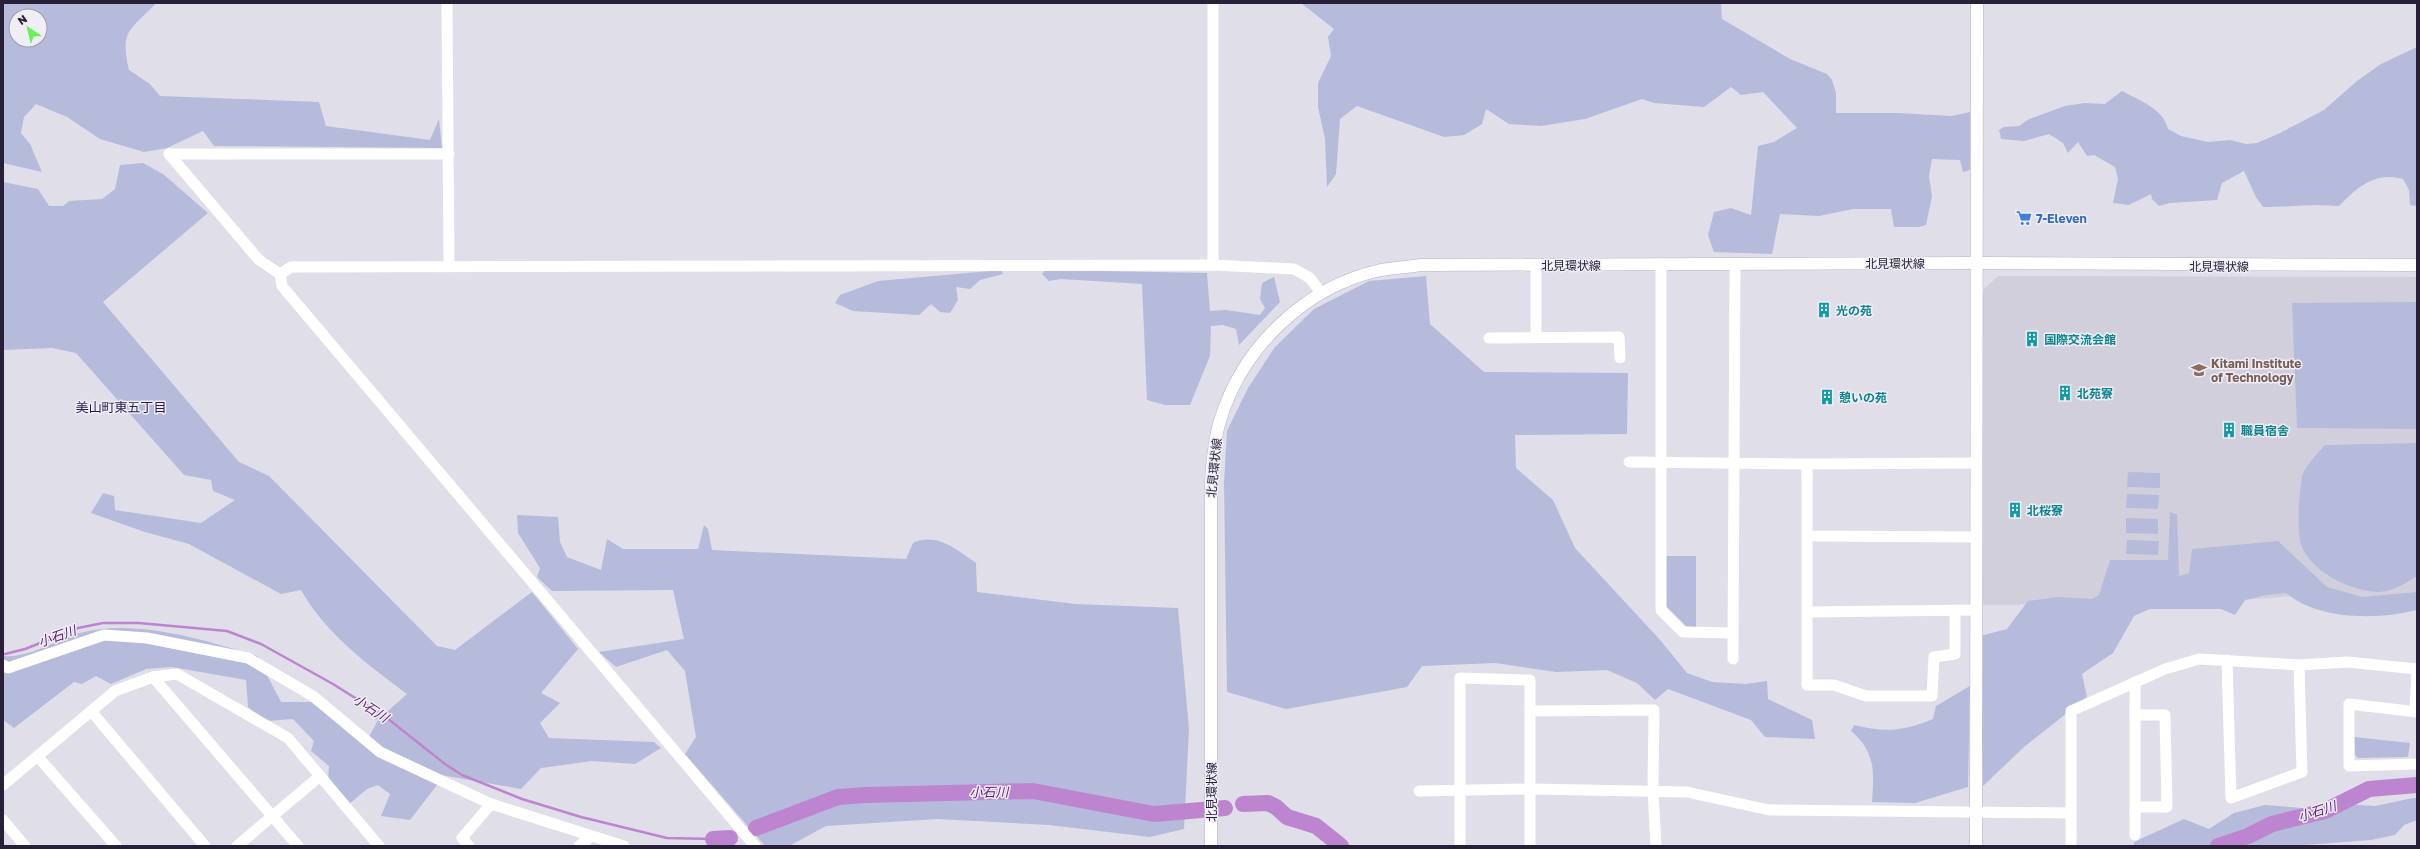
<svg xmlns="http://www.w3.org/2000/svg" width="2420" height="849" font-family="'Golos Text','Noto Sans JP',sans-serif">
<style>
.built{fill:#d2cfdd}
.green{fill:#b6bbdb;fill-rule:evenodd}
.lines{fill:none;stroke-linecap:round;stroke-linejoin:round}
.stream{stroke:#bd85cf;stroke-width:2.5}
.river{stroke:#bd85cf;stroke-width:16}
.secondary-casing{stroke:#b7b1c9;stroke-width:13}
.street{stroke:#fff;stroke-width:11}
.secondary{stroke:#fff;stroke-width:12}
.labels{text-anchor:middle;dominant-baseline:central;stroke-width:3;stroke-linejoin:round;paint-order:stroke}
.shop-label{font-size:12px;font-weight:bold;fill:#366cbe;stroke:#efeef6;text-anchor:start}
.street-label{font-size:12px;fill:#281f39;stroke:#efeef6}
.culture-label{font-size:12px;font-weight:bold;fill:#0d838f;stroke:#efeef6;text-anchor:start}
.education-label{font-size:12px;font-weight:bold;fill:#785e54;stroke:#efeef6;text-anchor:start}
.neighbourhood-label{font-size:13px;fill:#2c1c4a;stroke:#efeef6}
.water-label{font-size:13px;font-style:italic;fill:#5f1b73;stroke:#efeef6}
</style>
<rect width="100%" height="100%" fill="#dfdee9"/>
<polygon class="built" points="1998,276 2417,277 2417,603 2293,596 2204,603 1979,605 1981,292"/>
<g class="green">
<path d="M3,3H156C132,30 119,28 129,70L150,84L160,96L319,102L326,126L430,140L439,119L442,148L214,146L203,131L167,148L144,152L100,139L67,117L36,104L24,117L21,133L30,144L42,172L3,163ZM16,16H40V40H16Z"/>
<polygon points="1301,3 1721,3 1722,19 1790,59 1827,74 1832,80 1836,93 1836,113 1897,113 1952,116 1970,112 1970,170 1963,172 1960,160 1932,159 1929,176 1932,196 1926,225 1919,227 1894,227 1891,209 1853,209 1819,216 1780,214 1772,254 1714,252 1708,235 1714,212 1731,208 1751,215 1758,146 1774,142 1797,128 1763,92 1741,95 1731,87 1704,107 1654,103 1642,99 1585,119 1541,126 1509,124 1486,109 1482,124 1464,135 1444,137 1357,106 1340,119 1336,174 1327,187 1325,139 1318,107 1318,83 1331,56 1328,37 1334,29"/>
<path d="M2417,47V206L2410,205L2409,190L2403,179C2376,171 2357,187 2339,206C2313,204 2289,207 2263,207L2256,197L2244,171L2222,183L2217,200L2170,203L2159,206L2152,199L2151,194L2129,205L2113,203L2118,179L2115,167L2094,155L2087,156L2078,142L2068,153L2063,143L2049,134L2024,141L2001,139L1999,130L2004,127L2019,126L2029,119L2065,106L2085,103L2105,104L2122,91C2140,101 2163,108 2168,129L2181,136L2208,142L2230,140L2246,144L2257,143L2280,133L2324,110L2357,81L2381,64Z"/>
<path d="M143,163L163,174L208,213L103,302L239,462L269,476L437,646L455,650L532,592L578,649L541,693L560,703L540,723L549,738L654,742L661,748L635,764L592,761L541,768L521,789L441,775L437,785L410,820L381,816L390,794L378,785L367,789L348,805L328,780L329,766L311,751L314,741L293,719L267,721L248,707L246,680L172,667L146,669L111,684L96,676L82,684L74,682L14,728L3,720V656C32,658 56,639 84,632C138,619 205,640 257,656L281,702H311L367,746L370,735L378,720L372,716L381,710L388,711L407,694C368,665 325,633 301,590L281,594L189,544L145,532L91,513L103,493L114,496L115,510L201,523L235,500L213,491L211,480L184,475L76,353L52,348L3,350V182L38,189L49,206H63L69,201L102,199L115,189L120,165Z"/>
<polygon points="1001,270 1003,274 980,280 970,289 956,287 958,300 950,313 940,312 931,304 919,315 853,311 835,303 840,295 878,281"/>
<polygon points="1045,270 1207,273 1210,311 1226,310 1260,315 1265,308 1260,299 1262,283 1274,277 1280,302 1239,345 1236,329 1223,325 1211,326 1210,356 1190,405 1165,405 1147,400 1142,284 1061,279 1049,281 1042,274"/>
<polygon points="1426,276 1430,324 1484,372 1628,373 1627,434 1515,435 1516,468 1553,500 1575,548 1661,641 1687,673 1712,682 1746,684 1767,681 1768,699 1812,720 1815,739 1765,737 1751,720 1668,689 1655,700 1637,683 1607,670 1556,672 1495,663 1422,666 1407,687 1286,709 1227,692 1224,483 1227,431 1248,388 1275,347 1314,309 1369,281"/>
<polygon points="2417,302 2417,429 2297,428 2292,303"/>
<path d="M2417,443V576C2406,583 2392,592 2378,592C2351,591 2313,573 2302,547C2296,532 2299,493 2302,477C2304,467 2318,453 2325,445Z"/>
<polygon points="2128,472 2160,473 2160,488 2127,487"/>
<polygon points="2127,494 2159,495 2158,509 2126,508"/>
<path d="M2170,512L2177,515L2179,576L2189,573L2192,549L2278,541L2327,587L2362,597L2417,592V610C2378,620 2318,620 2286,593L2266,595L2245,600L2235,615L2221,609H2150L2134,616L2113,653L2082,674L2087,697L2024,747L1983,786L1980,636L2007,629L2028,601L2058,597L2092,599L2099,595L2110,560H2168Z"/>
<path d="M517,515L558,517L560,542L567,557L601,570L607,539L623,549H698L704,525L708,529L712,550L906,559L913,543C937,532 957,550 976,563L977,592L1075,604L1178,608L1189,729L1184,829L1150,837L1049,825L937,819L826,826L789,846H765L685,754L696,737L685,671L667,650L616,667L599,652L684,639L673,590L552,591L537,577L540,568L518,533Z"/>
<polygon points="2126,518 2158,519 2158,534 2126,533"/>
<polygon points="2127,540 2159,541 2158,555 2126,554"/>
<polygon points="1666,556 1696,556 1696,627 1686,626 1666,606"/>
<path d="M1970,686L1968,787L1915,803L1872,802C1874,772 1876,752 1851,731L1854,725C1885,733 1904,731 1933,719L1936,706Z"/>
<polygon points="2354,737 2410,743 2408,757 2358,758 2355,755"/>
<polygon points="2413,798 2417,798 2417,820 2404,825 2395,835 2371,840 2291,846 2134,846 2134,842 2184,819 2209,829 2234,813 2265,805 2315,809 2345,804 2375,806"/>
</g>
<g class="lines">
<polyline class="stream" points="5,654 25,649 78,628 103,623 139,623 227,631 261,644 333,684 387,718 445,764 462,775 522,799 581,817 667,838 713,839"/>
<g class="river">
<polyline points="1243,804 1268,803 1276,807 1287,817 1316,826 1341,846"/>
<polyline points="756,828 838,797 865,795 1033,791 1154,814 1225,808"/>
<polyline points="713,839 730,838"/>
<polyline points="2218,846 2248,836 2272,824 2325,811 2369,789 2417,785"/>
</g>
<defs>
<g id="secondary">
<path d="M1211,846V484C1212,462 1214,441 1220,421C1242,347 1306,286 1381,270C1394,268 1408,267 1421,265L1977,263L2417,265"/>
<polyline points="1976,846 1977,3"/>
</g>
</defs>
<use href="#secondary" class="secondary-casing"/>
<g class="street">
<polyline points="447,3 449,265"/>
<polyline points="1213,3 1213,265"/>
<polyline points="169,154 259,260 280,274 282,286 755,846"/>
<polyline points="169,154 449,154"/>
<polyline points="1661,264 1661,610 1683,632 1733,633"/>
<polyline points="1536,265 1536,337"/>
<polyline points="280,274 291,267 1213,265 1294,269 1310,278 1321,293"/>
<polyline points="1489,338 1619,337 1620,358"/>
<polyline points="1629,462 1807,464 1976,463"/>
<polyline points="1807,464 1807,685 1834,685 1866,696 1932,696 1934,657 1955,654 1955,612"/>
<polyline points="1807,536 1976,537"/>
<polyline points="1807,612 1976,610"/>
<polyline points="1733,659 1735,264"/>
<polyline points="2227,660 2231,798 2302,772 2299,665"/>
<polyline points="3,665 8,668 104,635 147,638 248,658 313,696 380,752 491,804 624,846"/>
<polyline points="153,677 298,846"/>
<polyline points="2135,682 2135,835"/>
<polyline points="91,711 205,846"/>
<polyline points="1530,711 1654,710 1653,791 1656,846"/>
<polyline points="2415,711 2417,669"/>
<polyline points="2417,712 2349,704 2349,766 2417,764"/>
<polyline points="2135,715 2165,715 2167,807 2135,807"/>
<polyline points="38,757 116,846"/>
<polyline points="3,785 115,691 153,677 177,674 288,738 379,846"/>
<polyline points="1419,791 1531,789 1687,792 1769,810 2070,813"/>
<polyline points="3,820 25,846"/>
<polyline points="237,846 320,776"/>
<polyline points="469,846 462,838 491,804"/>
<polyline points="579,846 590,837"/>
<polyline points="1460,846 1460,678 1530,680 1530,846"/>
<polyline points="2071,846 2071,711 2165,669 2199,659 2299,665 2347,662 2417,669"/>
</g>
<use href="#secondary" class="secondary"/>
</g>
<defs>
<symbol id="supermarket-bare" viewBox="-9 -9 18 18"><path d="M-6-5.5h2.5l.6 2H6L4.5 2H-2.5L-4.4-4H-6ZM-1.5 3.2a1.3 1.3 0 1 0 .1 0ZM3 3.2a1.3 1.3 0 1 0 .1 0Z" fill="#3f7fe0" stroke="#efeef6" stroke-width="2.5" paint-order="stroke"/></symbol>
<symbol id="building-bare" viewBox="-9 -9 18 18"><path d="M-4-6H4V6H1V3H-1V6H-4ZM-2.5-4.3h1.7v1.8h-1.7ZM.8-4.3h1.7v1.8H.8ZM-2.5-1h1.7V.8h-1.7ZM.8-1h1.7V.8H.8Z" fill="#0f9aa8" stroke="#efeef6" stroke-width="2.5" paint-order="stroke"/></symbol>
<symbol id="university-bare" viewBox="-9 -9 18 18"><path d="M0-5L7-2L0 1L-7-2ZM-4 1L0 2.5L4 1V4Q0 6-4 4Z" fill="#8d6e63" stroke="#efeef6" stroke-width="2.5" paint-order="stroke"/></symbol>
</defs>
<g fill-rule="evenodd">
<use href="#supermarket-bare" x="2013" y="207" width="22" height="22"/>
<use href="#building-bare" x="1813" y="299" width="22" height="22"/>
<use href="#building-bare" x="2021" y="328" width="22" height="22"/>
<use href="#university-bare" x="2188" y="359" width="22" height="22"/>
<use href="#building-bare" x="2054" y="382" width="22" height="22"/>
<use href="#building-bare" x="1816" y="386" width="22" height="22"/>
<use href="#building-bare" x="2218" y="419" width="22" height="22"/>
<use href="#building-bare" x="2004" y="499" width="22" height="22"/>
</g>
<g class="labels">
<g class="shop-label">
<text x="2036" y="218">7-Eleven</text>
</g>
<g class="street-label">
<text x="1895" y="263">北見環状線</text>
<text x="1571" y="265">北見環状線</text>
<text x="2219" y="266">北見環状線</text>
<text transform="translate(1214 468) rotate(-84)">北見環状線</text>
<text transform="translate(1211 792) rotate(-90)">北見環状線</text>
</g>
<g class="culture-label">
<text x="1836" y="310">光の苑</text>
<text x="2044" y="339">国際交流会館</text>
<text x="2077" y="393">北苑寮</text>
<text x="1839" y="397">憩いの苑</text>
<text x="2241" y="430">職員宿舎</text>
<text x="2027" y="510">北桜寮</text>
</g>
<g class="education-label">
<text x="2211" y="363">Kitami Institute<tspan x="2211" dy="14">of Technology</tspan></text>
</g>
<g class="neighbourhood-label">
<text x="121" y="407">美山町東五丁目</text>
</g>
<g class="water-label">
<text transform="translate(57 636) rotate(-19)">小石川</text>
<text transform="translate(371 708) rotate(33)">小石川</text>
<text transform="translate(989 792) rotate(-1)">小石川</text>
<text transform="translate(2317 811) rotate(-18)">小石川</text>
</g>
</g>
<rect width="2420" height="849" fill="none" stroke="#281f39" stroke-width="8"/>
<g transform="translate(28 28) rotate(325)"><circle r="19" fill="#efeef6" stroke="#9f9baa"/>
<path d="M0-3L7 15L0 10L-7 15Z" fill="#6cf154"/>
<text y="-6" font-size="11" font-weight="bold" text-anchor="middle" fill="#281f39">N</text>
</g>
</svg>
